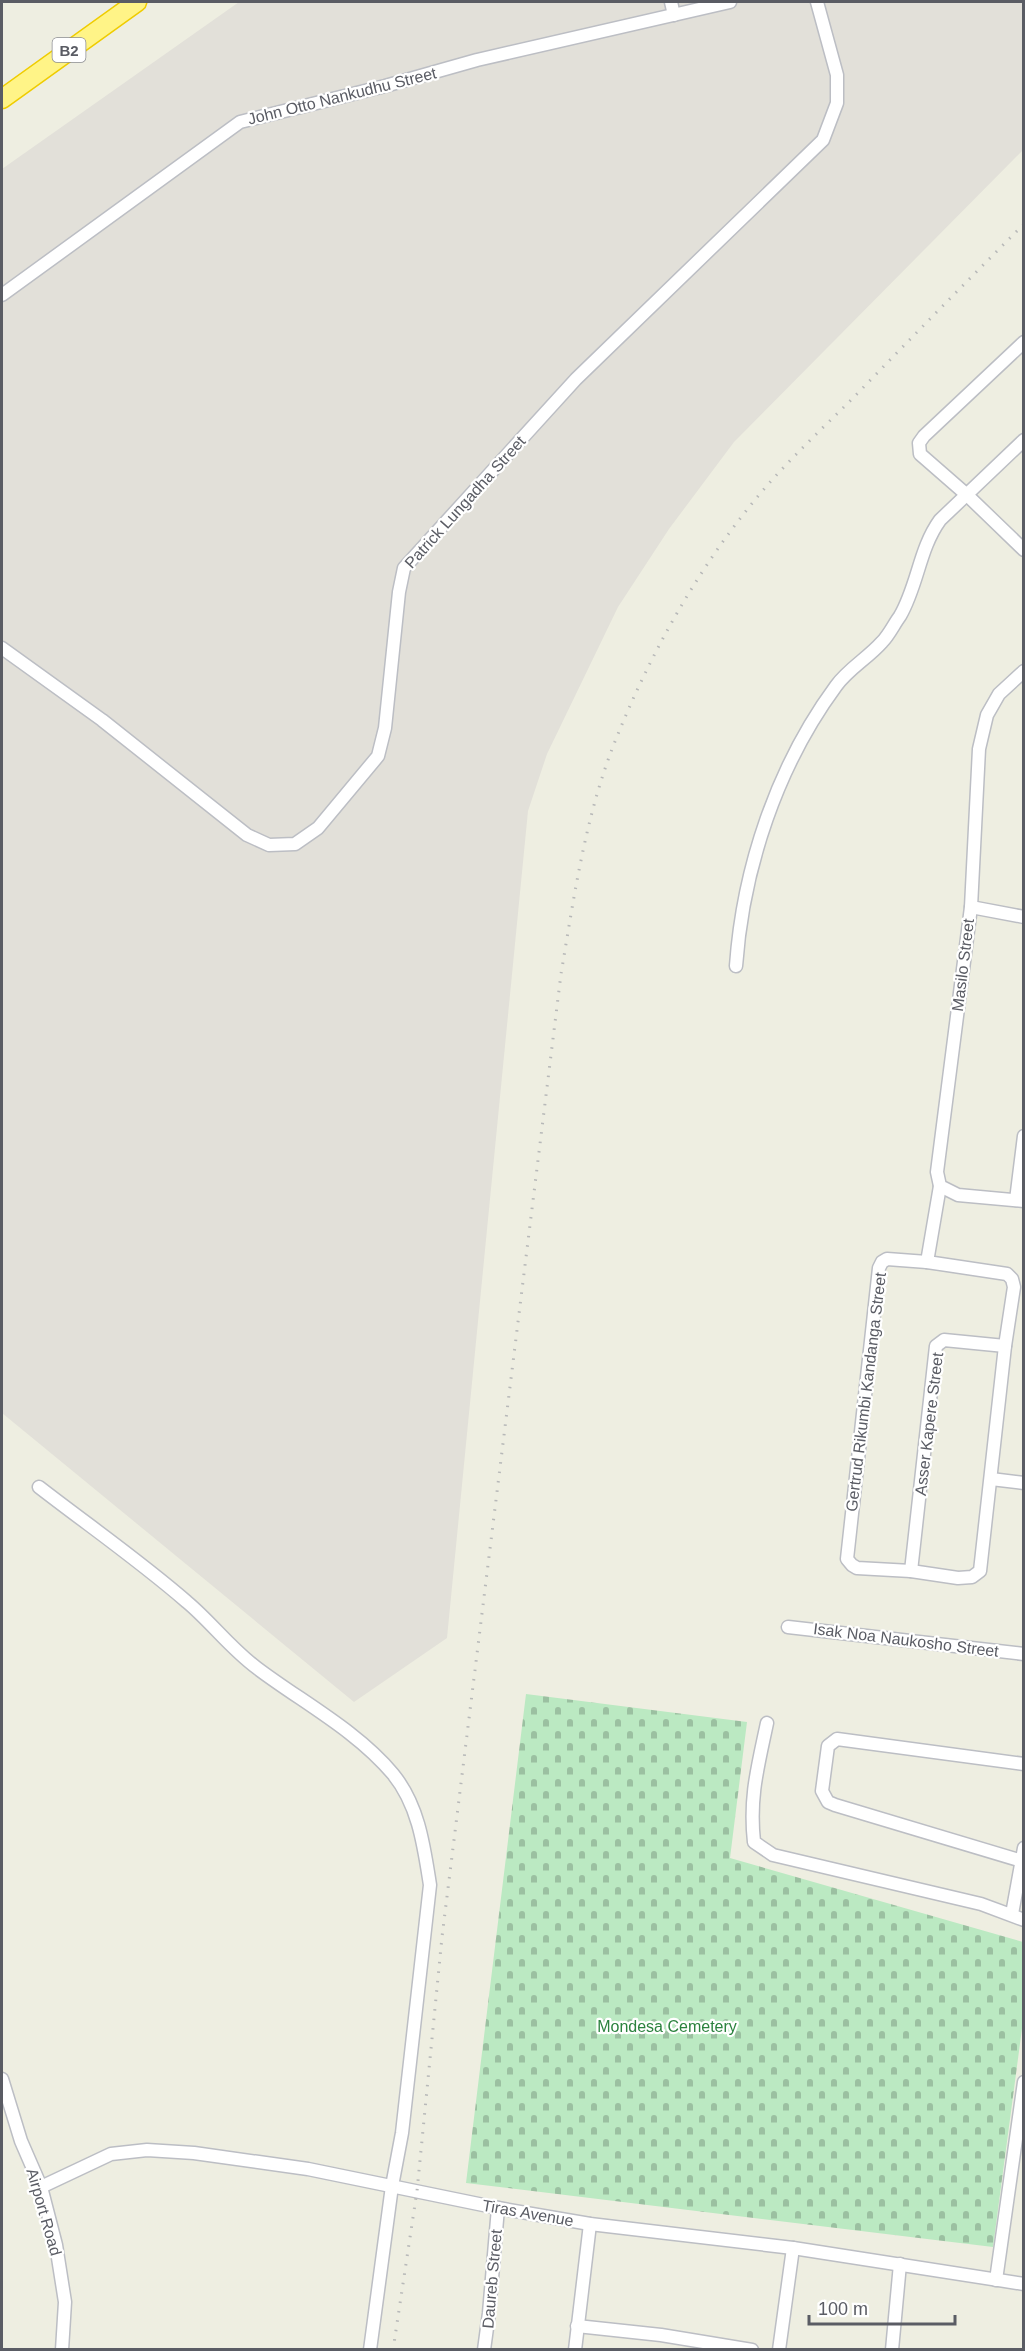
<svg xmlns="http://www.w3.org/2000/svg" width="1025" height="2351" font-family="Helvetica,sans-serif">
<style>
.industrial{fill:#e2e0d9}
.cemetery{fill:url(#cemetery-stones)}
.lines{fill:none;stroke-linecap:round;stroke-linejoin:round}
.minor-casing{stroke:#bcbec4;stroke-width:15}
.highway-casing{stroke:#efcc00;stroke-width:21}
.minor{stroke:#fff;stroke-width:12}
.highway{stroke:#fff487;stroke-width:18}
.rail{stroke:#b7b8b8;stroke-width:3;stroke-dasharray:1.5 8;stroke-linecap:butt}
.labels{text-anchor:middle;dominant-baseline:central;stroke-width:4.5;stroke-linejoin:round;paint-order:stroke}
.shield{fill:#fff;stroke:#8c8d92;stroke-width:1.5}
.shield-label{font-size:15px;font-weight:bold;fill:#5a5c64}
.street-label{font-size:16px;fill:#5a5c64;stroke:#fff}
.park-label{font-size:16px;fill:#2b823e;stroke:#fff}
</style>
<defs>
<pattern id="cemetery-stones" width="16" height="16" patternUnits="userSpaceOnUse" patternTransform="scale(1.5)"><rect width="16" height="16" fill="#bbe9c2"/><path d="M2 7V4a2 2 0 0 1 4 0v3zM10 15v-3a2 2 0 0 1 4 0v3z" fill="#9bc0a1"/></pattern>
</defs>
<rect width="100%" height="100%" fill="#eeeee1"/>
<polygon class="industrial" points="239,2 1023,2 1023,150 734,442 669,529 618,607 547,754 528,811 447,1638 354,1702 2,1413 2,169"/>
<polygon class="cemetery" points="526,1694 747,1722 730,1858 1023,1942 1023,2021 993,2247 466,2183"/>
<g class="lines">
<defs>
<g id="minor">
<polyline points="671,2 674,15"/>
<polyline points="2,295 240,122 385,86 477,60 730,2"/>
<polyline points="1024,342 924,436 919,443 920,454 967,495 1024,550"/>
<polyline points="2,648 102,720 247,835 269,845 295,844 318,828 378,756 385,728 399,592 404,568 576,379 823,140 837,103 837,75 817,2"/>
<polyline points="1024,671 999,694 987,715 979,749 971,907 937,1172 940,1186 958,1195 1024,1201"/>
<polyline points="971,907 1024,917"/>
<path d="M736,966C743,868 777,766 836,686C848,669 868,658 882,642C889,635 894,624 900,616C918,585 919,549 940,520L1024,440"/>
<polyline points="1016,1200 1024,1136"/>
<polygon points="887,1259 927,1262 1007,1274 1012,1279 1014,1287 1005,1346 980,1571 972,1577 958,1578 911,1571 857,1568 852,1565 847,1559 879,1268 882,1262"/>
<polyline points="927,1262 940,1186"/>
<polyline points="991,1479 1024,1483"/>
<path d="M39,1487C88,1525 140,1561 187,1602C211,1622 231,1649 257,1668C302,1702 356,1730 393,1774C419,1806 424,1847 430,1885L402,2133L392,2186L370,2350"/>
<polyline points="911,1571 936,1346 944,1340 1005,1346"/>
<polyline points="788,1627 1024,1654"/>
<path d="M767,1723C758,1766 749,1797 754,1842L773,1855L981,1904L1024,1920"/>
<polyline points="1022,1861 835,1805 828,1802 822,1791 828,1746 837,1739 1024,1764"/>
<polyline points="1012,1914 1024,1848"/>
<polyline points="2,2079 21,2141 41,2187 56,2245 65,2302 62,2350"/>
<polyline points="41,2187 111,2154 147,2150 194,2153 308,2169 498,2208 590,2224 793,2248 1024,2284"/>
<polyline points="996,2280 1024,2082"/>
<polyline points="577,2326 661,2335 752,2350"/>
<polyline points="484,2350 489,2313 498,2208"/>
<polyline points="575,2350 590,2224"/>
<polyline points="779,2350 793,2248"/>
<polyline points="892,2350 900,2264"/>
</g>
<polyline id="highway" points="2,99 137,2"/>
</defs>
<use href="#minor" class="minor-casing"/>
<use href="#highway" class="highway-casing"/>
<use href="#minor" class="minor"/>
<use href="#highway" class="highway"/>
<path class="rail" d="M393,2350L417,2191L442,1937L561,974C574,897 585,818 614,744C648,658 695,573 754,501C785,463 821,430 855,396C911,338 967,281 1024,224"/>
</g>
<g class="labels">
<rect class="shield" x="52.5" y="38" width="33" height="24" rx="4.5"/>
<g class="shield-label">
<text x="69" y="50">B2</text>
</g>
<g class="street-label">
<text transform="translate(342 96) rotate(-14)">John Otto Nankudhu Street</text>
<text transform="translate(465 502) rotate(-48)">Patrick Lungadha Street</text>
<text transform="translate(963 965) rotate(-83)">Masilo Street</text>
<text transform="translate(866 1392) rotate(-83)">Gertrud Rikumbi Kandanga Street</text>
<text transform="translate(929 1424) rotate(-83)">Asser Kapere Street</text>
<text transform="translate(906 1640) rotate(7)">Isak Noa Naukosho Street</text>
<text transform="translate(44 2212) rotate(74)">Airport Road</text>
<text transform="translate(528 2213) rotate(10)">Tiras Avenue</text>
<text transform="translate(492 2279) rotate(-85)">Daureb Street</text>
</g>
<g class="park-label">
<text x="667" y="2026">Mondesa Cemetery</text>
</g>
</g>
<rect width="1025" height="2351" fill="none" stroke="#5a5c64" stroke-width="6"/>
<path d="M809 2315v9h146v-9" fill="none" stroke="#5a5c64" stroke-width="3"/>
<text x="818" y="2315" font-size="18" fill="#5a5c64" stroke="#ffffff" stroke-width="4.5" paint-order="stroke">100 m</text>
</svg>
